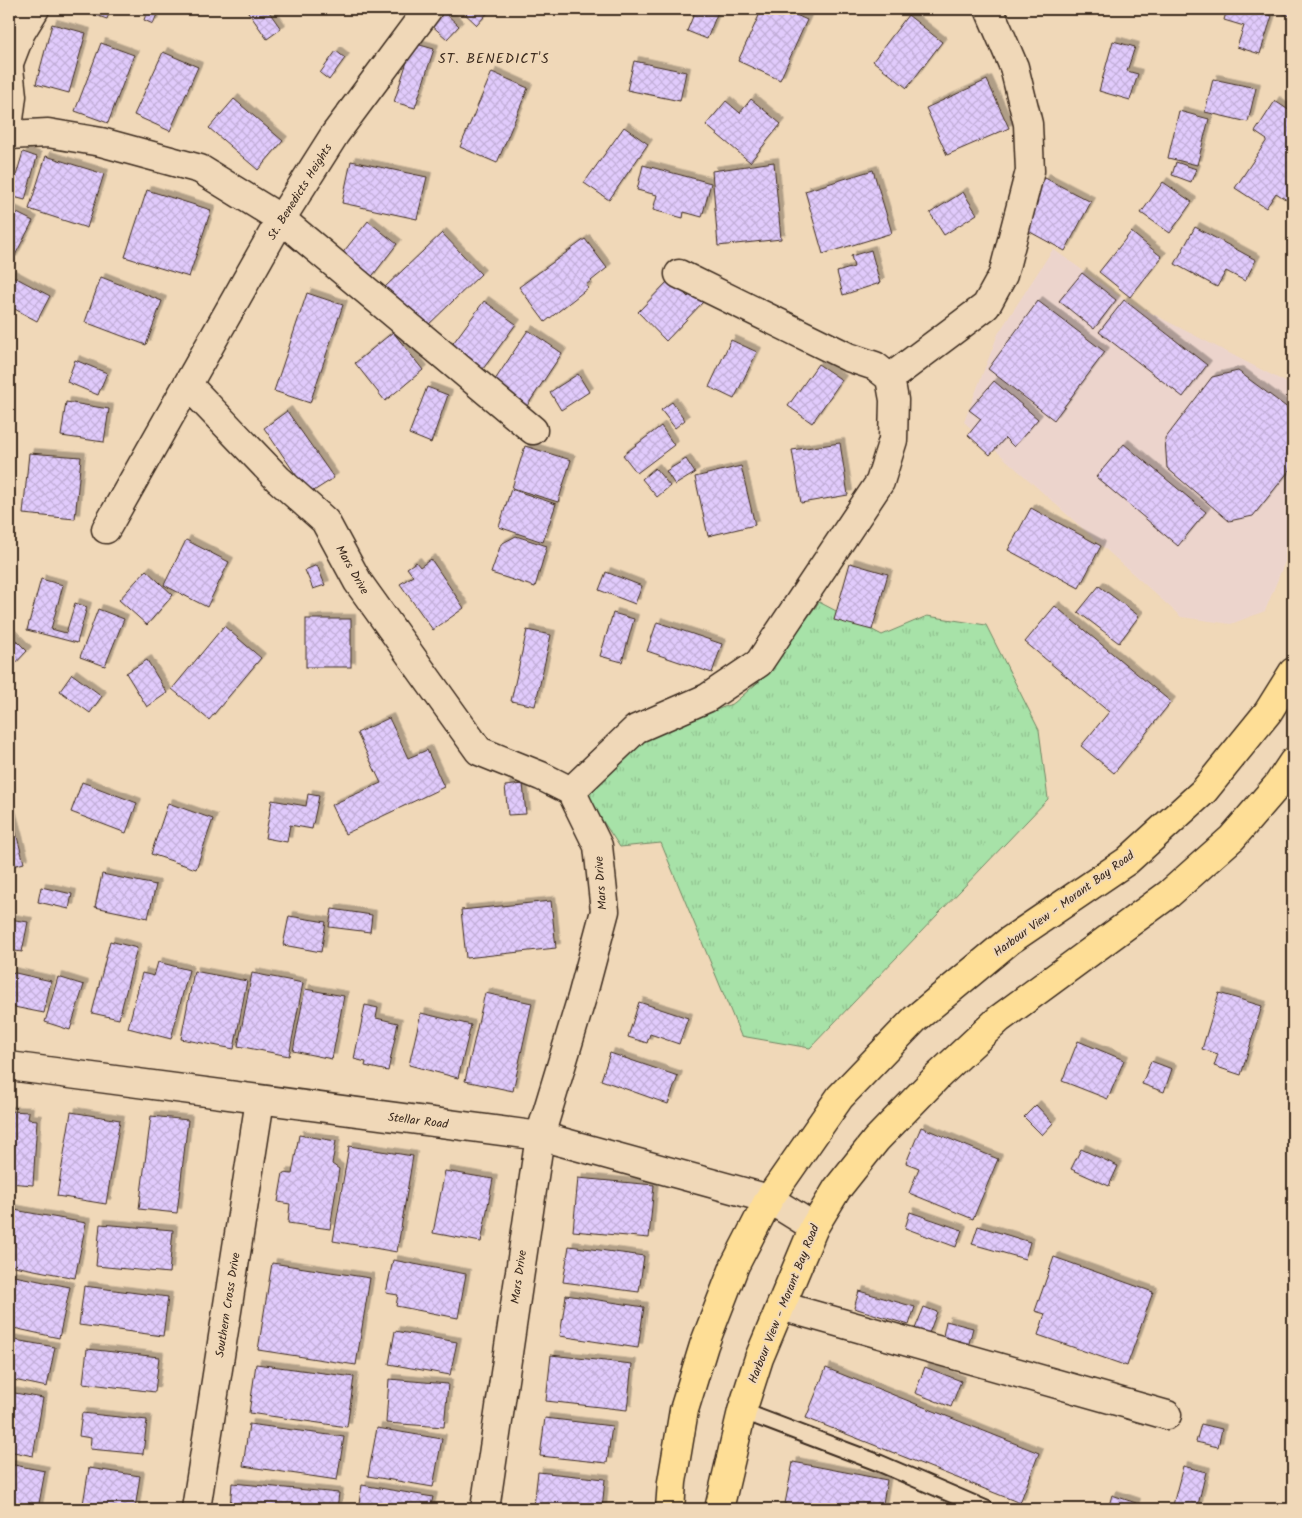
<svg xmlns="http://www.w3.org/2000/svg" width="1302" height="1518" font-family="Kalam,sans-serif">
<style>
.built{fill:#ecd4cc}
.grass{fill:url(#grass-tufts);stroke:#718663}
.building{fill:url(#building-cross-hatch);stroke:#3b2a1e;filter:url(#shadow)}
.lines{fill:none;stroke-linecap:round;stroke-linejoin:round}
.service-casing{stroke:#3b2a1e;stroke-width:19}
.minor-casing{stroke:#3b2a1e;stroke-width:31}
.trunk-casing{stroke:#3b2a1e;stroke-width:31}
.service{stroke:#f0d8b8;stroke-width:15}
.minor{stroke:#f0d8b8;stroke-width:28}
.trunk{stroke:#fede96;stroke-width:28}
.labels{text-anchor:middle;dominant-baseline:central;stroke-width:4;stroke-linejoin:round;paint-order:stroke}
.street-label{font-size:12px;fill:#3b2a1e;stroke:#f0d8b8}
.neighbourhood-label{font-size:14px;letter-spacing:1px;fill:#3b2a1e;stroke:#f0d8b8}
</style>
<defs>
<pattern id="grass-tufts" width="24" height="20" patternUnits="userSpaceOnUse" patternTransform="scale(1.25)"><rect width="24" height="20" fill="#a7e2a8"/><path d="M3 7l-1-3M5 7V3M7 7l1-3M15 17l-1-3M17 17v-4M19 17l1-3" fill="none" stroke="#91c290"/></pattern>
<pattern id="building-cross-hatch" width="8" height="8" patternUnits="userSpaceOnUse" patternTransform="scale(1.25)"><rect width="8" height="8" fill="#e1cbfc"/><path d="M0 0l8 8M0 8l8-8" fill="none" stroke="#c2aed8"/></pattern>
<filter id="shadow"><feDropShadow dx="4.5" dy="-4.5" stdDeviation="0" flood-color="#0004"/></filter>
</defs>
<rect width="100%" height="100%" fill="#f0d8b8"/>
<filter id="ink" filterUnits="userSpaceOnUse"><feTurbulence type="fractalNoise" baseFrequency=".02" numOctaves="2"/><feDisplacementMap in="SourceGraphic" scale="10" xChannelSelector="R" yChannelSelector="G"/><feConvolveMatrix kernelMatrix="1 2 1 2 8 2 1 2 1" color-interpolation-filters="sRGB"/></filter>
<g filter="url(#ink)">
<polygon class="built" points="1053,249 1120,297 1293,386 1293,542 1265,611 1231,624 1181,617 964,422 998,334"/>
<polygon class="grass" points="819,602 882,635 927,616 986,625 1039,730 1048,799 810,1048 741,1036 661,843 620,847 586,796 643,739 734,703 764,677"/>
<g class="building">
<polygon points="78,9 111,9 107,19"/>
<polygon points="140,9 159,9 153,24 144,20 147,11"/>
<polygon points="246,9 267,9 281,29 267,39"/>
<polygon points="460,9 491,9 477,25"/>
<polygon points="696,9 719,9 707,39 687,31"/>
<polygon points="762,9 783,9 807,20 780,80 738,61"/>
<polygon points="1227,9 1251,9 1272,16 1260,54 1237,47 1244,26 1224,20"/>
<polygon points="1266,9 1293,9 1293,10 1291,16"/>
<polygon points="442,10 459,26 447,39 429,23"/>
<polygon points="908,15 942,42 907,88 873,61"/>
<polygon points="52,24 86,33 69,93 36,84"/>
<polygon points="1113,41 1135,47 1127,71 1138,74 1130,100 1099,91"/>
<polygon points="101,43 134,55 108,123 75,111"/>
<polygon points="413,43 434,49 415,108 394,102"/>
<polygon points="336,51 345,58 329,80 320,73"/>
<polygon points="163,52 198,67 170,131 134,115"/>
<polygon points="634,61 686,72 680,101 627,90"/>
<polygon points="492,72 528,88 497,163 460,147"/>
<polygon points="1213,79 1256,88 1248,122 1205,112"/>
<polygon points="987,80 1009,128 947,155 926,108"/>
<polygon points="234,99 283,141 258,170 209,128"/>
<polygon points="751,99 781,124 750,162 706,125 726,101 740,113"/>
<polygon points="1275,101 1293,113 1293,204 1276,193 1266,208 1235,188 1267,140 1255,132"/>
<polygon points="1179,111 1209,119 1197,165 1168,158"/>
<polygon points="624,127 648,144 609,200 584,183"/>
<polygon points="23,152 37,157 25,200 10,196"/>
<polygon points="46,156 104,174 87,228 29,209"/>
<polygon points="351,161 427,177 417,219 342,203"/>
<polygon points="774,162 781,239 718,246 712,171"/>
<polygon points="1176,162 1196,169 1191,182 1172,175"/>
<polygon points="643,165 711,183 702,217 684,212 683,218 653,210 657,195 637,190"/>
<polygon points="873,170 892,233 823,254 805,191"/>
<polygon points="1045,178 1091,202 1065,251 1019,226"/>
<polygon points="1163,182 1192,202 1170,233 1141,213"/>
<polygon points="147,190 211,210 189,277 125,257"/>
<polygon points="963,192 977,214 944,235 930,213"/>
<polygon points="9,209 33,221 12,261 9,259"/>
<polygon points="368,221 397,244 370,279 341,255"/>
<polygon points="1195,227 1256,260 1245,281 1226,271 1217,287 1175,264"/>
<polygon points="1131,232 1162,257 1130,297 1099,272"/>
<polygon points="442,233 481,274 424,329 385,287"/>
<polygon points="585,239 607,268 586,285 588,288 545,322 519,287"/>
<polygon points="871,250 880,283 843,295 837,272 854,267 851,256"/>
<polygon points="1082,273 1116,300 1094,329 1059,301"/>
<polygon points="9,274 50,296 37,321 9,306"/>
<polygon points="101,277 162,301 146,345 85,322"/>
<polygon points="670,279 688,297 692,292 703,302 666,341 638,312"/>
<polygon points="307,293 343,305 310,403 274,391"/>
<polygon points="1124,300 1207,365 1183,397 1099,332"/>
<polygon points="484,301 516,324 483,369 451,346"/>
<polygon points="1038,301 1105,352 1054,420 988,369"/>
<polygon points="528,330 562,353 527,406 493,383"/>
<polygon points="393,332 423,370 385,401 355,363"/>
<polygon points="731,340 757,352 734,399 709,387"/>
<polygon points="75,360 107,373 98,395 67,382"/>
<polygon points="818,364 842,380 812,423 788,406"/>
<polygon points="1238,371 1293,412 1293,466 1253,516 1229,521 1167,468 1165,439 1212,377"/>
<polygon points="578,374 589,392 561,410 550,392"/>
<polygon points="994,381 1038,419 1014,447 1005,438 990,455 968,435 981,419 969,410"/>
<polygon points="427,387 448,395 431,443 409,434"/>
<polygon points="66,402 109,409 104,442 61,436"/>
<polygon points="672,402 685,420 675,428 661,410"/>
<polygon points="287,411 334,478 309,494 264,428"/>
<polygon points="661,426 674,445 637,473 623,455"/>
<polygon points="840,443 848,495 801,503 792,450"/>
<polygon points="1124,444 1206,512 1178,546 1096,477"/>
<polygon points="525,446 571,460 558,502 512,488"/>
<polygon points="29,453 81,457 75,519 23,514"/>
<polygon points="686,459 695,473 675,485 666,471"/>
<polygon points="741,466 755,525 708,536 695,477"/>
<polygon points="655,468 670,486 657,497 642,479"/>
<polygon points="511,489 556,504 543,542 499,527"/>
<polygon points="1031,508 1101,546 1079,588 1008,550"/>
<polygon points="516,536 547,546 535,587 491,573 501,544"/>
<polygon points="186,540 229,562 207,607 164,585"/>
<polygon points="431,559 464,608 433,630 400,584 413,576 407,568 416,562 420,567"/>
<polygon points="850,563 888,574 872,630 834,620"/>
<polygon points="317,565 325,585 313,589 305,570"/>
<polygon points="146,570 173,595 147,625 119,600"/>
<polygon points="606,572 642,586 635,604 599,590"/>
<polygon points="41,579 63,585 51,629 66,633 75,603 87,607 77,643 27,630"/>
<polygon points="1099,586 1139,616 1119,643 1078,612"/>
<polygon points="1055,606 1171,702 1114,773 1081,746 1109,712 1025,642"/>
<polygon points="98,609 124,619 105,666 80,657"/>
<polygon points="613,613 634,619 622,662 600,656"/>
<rect x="306" y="619" width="45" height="48"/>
<polygon points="657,622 722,644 712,673 647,651"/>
<polygon points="224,626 261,658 209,720 172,689"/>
<polygon points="527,630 551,635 535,706 511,701"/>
<polygon points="9,633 27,651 11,668 9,666"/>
<polygon points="147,660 167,693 147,707 126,673"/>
<polygon points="72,674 102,696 90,713 60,691"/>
<polygon points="389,718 408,758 427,750 444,787 345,834 331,805 381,783 357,733"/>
<polygon points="82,782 137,803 126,833 71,812"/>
<polygon points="523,784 526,814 508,815 505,786"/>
<polygon points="308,794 319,796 312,829 290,825 287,842 265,838 272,800 306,806"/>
<polygon points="168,803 213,819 196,869 151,854"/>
<polygon points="9,807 24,863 9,867"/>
<polygon points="102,874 156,885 148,918 95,907"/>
<polygon points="41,887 72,894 69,909 38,902"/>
<polygon points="551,901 556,948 466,958 461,910"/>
<polygon points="332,909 372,915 370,932 329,927"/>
<polygon points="289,916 326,922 321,952 283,945"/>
<polygon points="9,919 28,922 22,952 9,950"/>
<polygon points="110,941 137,948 119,1019 92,1013"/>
<polygon points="158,962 189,970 171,1039 128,1028 142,973 154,976"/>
<polygon points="194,971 247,981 234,1049 181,1039"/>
<polygon points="11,972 51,981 44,1013 9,1006"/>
<polygon points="252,973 303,983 289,1056 238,1046"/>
<polygon points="58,977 84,985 70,1030 45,1022"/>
<polygon points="305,989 344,996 332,1059 293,1051"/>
<polygon points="485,993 532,1003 513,1091 465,1081"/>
<polygon points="1219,993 1262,1006 1241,1075 1214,1066 1218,1054 1202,1049"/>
<polygon points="639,1002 688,1018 679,1044 650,1034 647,1043 628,1037"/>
<polygon points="365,1005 378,1008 376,1018 398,1023 388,1071 365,1066 366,1062 354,1059"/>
<polygon points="421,1013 471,1025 458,1078 409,1065"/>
<polygon points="1078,1041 1124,1060 1108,1099 1062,1081"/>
<polygon points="610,1053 678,1076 668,1104 601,1080"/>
<polygon points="1151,1061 1172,1069 1164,1092 1142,1084"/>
<polygon points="1036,1105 1053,1123 1042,1135 1024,1117"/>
<polygon points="9,1111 29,1112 28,1119 37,1120 33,1185 9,1183"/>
<polygon points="71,1112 120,1120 106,1204 57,1196"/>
<polygon points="151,1116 188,1120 177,1213 139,1209"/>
<polygon points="921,1127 998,1159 973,1219 909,1193 919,1168 906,1163"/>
<polygon points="299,1135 336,1141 332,1164 339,1169 330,1229 288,1223 290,1204 278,1202 283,1173 292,1174"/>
<polygon points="349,1146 413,1156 397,1252 333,1241"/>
<polygon points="1081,1149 1118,1166 1109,1186 1071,1169"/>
<polygon points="445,1171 493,1179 481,1242 433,1233"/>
<polygon points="578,1178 654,1185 649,1238 573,1231"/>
<polygon points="9,1209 86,1223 75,1278 9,1265"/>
<polygon points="910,1212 962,1230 956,1247 905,1228"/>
<polygon points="100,1224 173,1230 169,1273 96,1266"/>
<polygon points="978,1226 1030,1242 1025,1259 972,1244"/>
<polygon points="569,1246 644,1256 639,1292 563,1282"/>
<polygon points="1054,1257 1153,1292 1127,1366 1038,1335 1045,1314 1035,1311"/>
<polygon points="393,1260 466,1274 458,1318 396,1306 398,1295 386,1293"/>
<polygon points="272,1263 370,1278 356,1365 258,1350"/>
<polygon points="9,1275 70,1287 59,1338 9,1327"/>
<polygon points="84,1286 168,1297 163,1336 79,1325"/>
<polygon points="859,1291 915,1307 909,1325 854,1308"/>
<polygon points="566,1295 644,1307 638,1348 560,1336"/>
<polygon points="924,1307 937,1312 928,1336 914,1331"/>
<polygon points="946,1321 973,1328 968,1347 942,1341"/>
<polygon points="395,1331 457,1342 450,1375 389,1364"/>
<polygon points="9,1339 55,1347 47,1387 9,1379"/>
<polygon points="87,1349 159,1357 155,1392 83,1383"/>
<polygon points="551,1355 632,1364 627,1410 546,1401"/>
<polygon points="256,1364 354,1377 347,1427 249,1413"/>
<polygon points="925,1367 961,1381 951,1407 915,1393"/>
<polygon points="826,1368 1039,1453 1020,1503 806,1418"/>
<polygon points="389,1379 448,1384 444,1427 386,1423"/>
<polygon points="9,1392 43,1398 33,1456 9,1451"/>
<polygon points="82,1413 147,1420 143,1454 90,1449 91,1438 79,1436"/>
<polygon points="545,1418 612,1426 607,1463 540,1456"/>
<polygon points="249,1424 344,1437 337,1480 243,1466"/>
<polygon points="1201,1424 1222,1429 1218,1447 1196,1442"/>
<polygon points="377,1428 442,1439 433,1487 368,1476"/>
<polygon points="793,1462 887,1480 882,1509 784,1509"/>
<polygon points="9,1464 45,1471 38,1509 9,1509"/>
<polygon points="1183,1466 1206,1472 1197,1509 1172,1509"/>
<polygon points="89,1468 140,1476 135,1509 83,1504"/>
<polygon points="538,1472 605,1479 602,1509 566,1509 534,1506"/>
<polygon points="232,1483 339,1493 337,1509 230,1509"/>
<polygon points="362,1485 433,1497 430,1509 358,1509"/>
<polygon points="1112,1495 1136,1503 1134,1509 1108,1509"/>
</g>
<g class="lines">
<defs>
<polyline id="service" points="742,1411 879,1463 986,1509"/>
<g id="minor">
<polyline points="9,63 21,32 35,9"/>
<polyline points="9,68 12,96 9,120"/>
<polyline points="9,135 48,133 101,142 200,169 281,219 533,430"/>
<polyline points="890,378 986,306 1003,275 1030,171 1028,124 1014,67 989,9"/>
<polyline points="188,385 278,479 325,521 358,582 479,751 541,776 571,791 598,846 605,911 582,997 540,1136 485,1509"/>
<polyline points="106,529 281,219 335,134 428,9"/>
<polyline points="571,791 636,729 707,698 759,663 880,482 893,440 894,400 890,378 875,366 848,357 679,274"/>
<polyline points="9,1066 540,1136 769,1199 814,1227"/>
<polyline points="781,1306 1167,1415"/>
<polyline points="196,1509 260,1100"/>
</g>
<g id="trunk">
<polyline points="670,1509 672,1482 684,1410 704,1345 735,1265 769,1199 840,1097 915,1019 1009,941 1127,861 1204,791 1268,712 1293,672"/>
<polyline points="719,1509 742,1411 759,1358 814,1227 837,1189 876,1140 939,1075 999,1019 1169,894 1232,838 1277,786 1293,762"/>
</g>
</defs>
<use href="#service" class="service-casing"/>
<use href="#minor" class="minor-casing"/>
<use href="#trunk" class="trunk-casing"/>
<use href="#service" class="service"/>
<use href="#minor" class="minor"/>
<use href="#trunk" class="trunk"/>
</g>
</g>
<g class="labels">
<g class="street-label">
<text transform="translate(300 192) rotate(-58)">St. Benedicts Heights</text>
<text transform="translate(352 570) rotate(60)">Mars Drive</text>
<text transform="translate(601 883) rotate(-94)">Mars Drive</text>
<text transform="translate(1064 904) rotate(-36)">Harbour View - Morant Bay Road</text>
<text transform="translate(418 1121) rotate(7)">Stellar Road</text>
<text transform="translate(519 1277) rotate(-82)">Mars Drive</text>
<text transform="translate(784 1304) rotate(-68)">Harbour View - Morant Bay Road</text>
<text transform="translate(228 1305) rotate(-81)">Southern Cross Drive</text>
</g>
<g class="neighbourhood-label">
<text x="494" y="59">ST. BENEDICT'S</text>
</g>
</g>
<rect width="1302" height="1518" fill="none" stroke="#f0d8b8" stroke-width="30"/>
<rect x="15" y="15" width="1272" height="1488" fill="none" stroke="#3b2a1e" stroke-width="2" filter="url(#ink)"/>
</svg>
